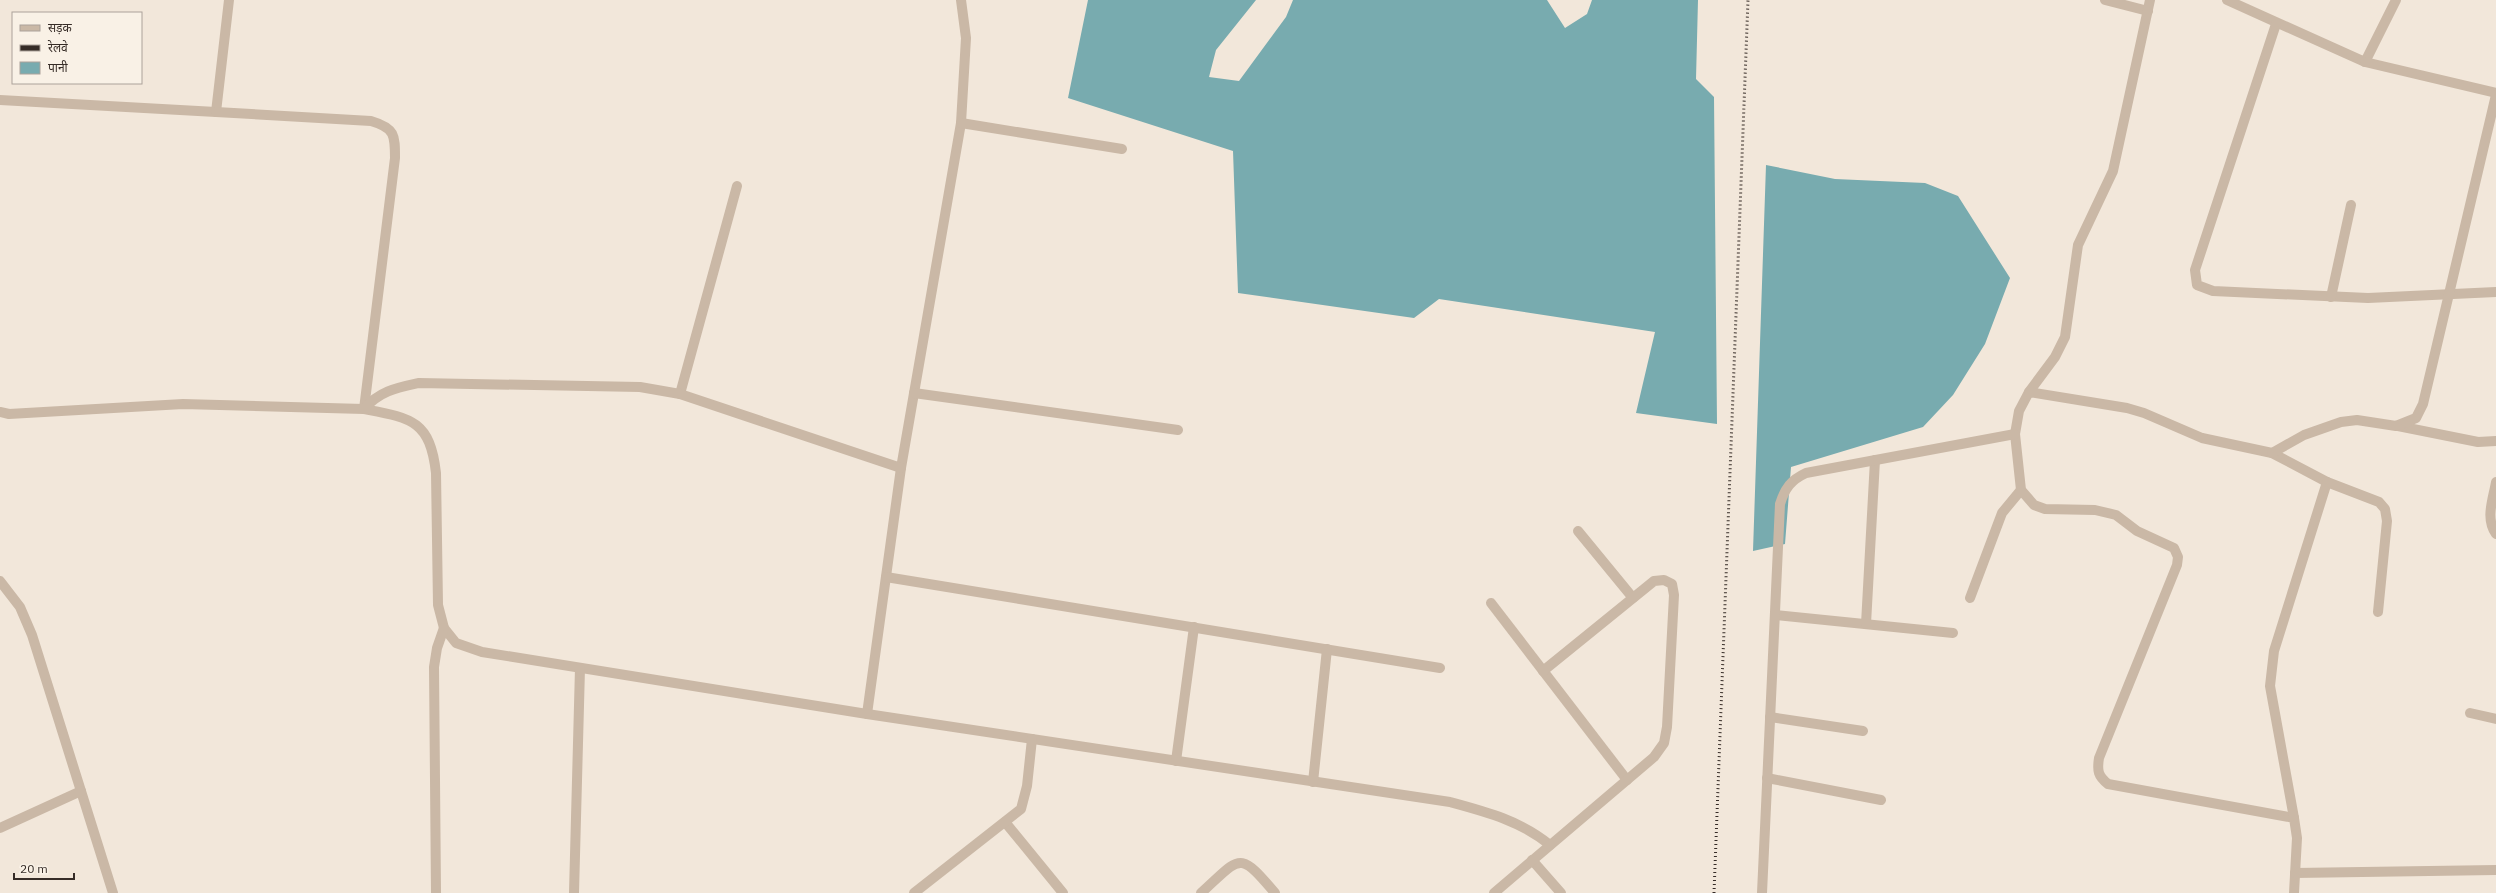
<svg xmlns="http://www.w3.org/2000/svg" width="2496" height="893" font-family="'IBM Plex Sans','Noto Sans Devanagari',sans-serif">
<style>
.water{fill:#78abaf}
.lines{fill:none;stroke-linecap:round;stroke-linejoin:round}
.minor{stroke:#cab8a6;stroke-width:10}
.rail{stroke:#362c27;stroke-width:3;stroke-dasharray:1 3;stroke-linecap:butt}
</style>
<rect width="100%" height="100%" fill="#f2e7da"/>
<g class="water">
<polygon points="1088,0 1256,0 1216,50 1209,77 1239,81 1286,17 1293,0 1547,0 1565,28 1587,14 1592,0 1698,0 1696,79 1714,97 1717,424 1636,413 1655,332 1439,299 1414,318 1238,293 1233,151 1068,98"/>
<polygon points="1766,165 1835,179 1925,183 1958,196 2010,278 1985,344 1953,395 1923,427 1791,467 1785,544 1753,551"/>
</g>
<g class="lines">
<g class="minor">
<path d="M961,0L966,38L961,123L901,468L867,714L1450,802C1487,812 1521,821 1550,845"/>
<polyline points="2105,0 2148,11"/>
<path d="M2150,0L2113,171L2078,245L2065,337L2055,357L2029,392L2019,411L2015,434L2021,490L2034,505L2045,509L2095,510L2116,515L2137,531L2174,548L2178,557L2177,565L2099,758C2097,771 2098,776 2108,784L2294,818L2297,838L2294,893"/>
<polyline points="2227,0 2365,62 2396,0"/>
<polyline points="2276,24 2195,270 2197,285 2213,291 2368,298 2496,292"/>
<polyline points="2365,62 2496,93"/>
<polyline points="0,100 216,112 229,0"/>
<path d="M216,112L371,121C395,128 395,135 395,158L364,409C411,418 430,420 436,473L438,605L444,628L456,643L482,652L867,714"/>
<polyline points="961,123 1122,149"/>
<polyline points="2331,297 2351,205"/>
<polyline points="2029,392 2127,408 2144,413 2202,438 2272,453 2327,482 2274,651 2270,686 2294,818"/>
<polyline points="914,393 1178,430"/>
<polyline points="680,394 737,186"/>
<path d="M0,412L9,414L183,404L364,409C380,391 396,388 419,383L640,387L680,394L901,468"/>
<polyline points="2398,426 2478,442 2496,441"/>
<polyline points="2272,453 2304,435 2341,422 2357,420 2396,426 2416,418 2423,404 2496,95"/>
<polyline points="2327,482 2379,502 2385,509 2387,521 2378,612"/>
<path d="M2496,482C2493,500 2485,518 2496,534"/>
<polyline points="1578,531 1633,598"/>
<polyline points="886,577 1440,668"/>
<polyline points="0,581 20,607 32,635 113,893"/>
<polyline points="1970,598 2002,513 2021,490"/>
<polyline points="1491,603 1627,780"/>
<polyline points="1775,615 1953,633"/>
<polyline points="1866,624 1875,460"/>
<polyline points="2470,713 2496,719"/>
<polyline points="1770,717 1863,731"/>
<polyline points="1176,761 1194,627"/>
<polyline points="1767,778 1881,800"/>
<polyline points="1313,782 1327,649"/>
<polyline points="1005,822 1063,893"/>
<polyline points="0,828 81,791"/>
<polyline points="1532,860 1561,893"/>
<polyline points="2295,873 2496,870"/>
<polyline points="436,893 434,667 437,648 444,628"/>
<polyline points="574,893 580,668"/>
<polyline points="914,893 1021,809 1027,786 1032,739"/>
<path d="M1201,893C1241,857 1238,849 1275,893"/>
<polyline points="1494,893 1654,757 1664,743 1667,727 1674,595 1672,584 1664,580 1654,581 1543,671"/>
<path d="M1762,893L1780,504C1785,488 1791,480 1806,473L2015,434"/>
</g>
<polyline class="rail" points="1714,893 1748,0"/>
</g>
<rect x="12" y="12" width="130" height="72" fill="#f9f1e6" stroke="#aba29a"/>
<rect x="20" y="25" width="20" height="6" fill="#cab8a6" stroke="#aba29a"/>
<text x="48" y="32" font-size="12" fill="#362c27">सड़क</text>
<rect x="20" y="45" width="20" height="6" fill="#362c27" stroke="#aba29a"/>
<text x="48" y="52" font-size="12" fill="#362c27">रेलवे</text>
<rect x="20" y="62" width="20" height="12" fill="#78abaf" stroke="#aba29a"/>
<text x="48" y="72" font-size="12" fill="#362c27">पानी</text>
<path d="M14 873v6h60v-6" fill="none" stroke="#362c27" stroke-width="2"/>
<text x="20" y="873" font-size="12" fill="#362c27" stroke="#f9f1e6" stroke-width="3" paint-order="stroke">20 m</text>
</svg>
